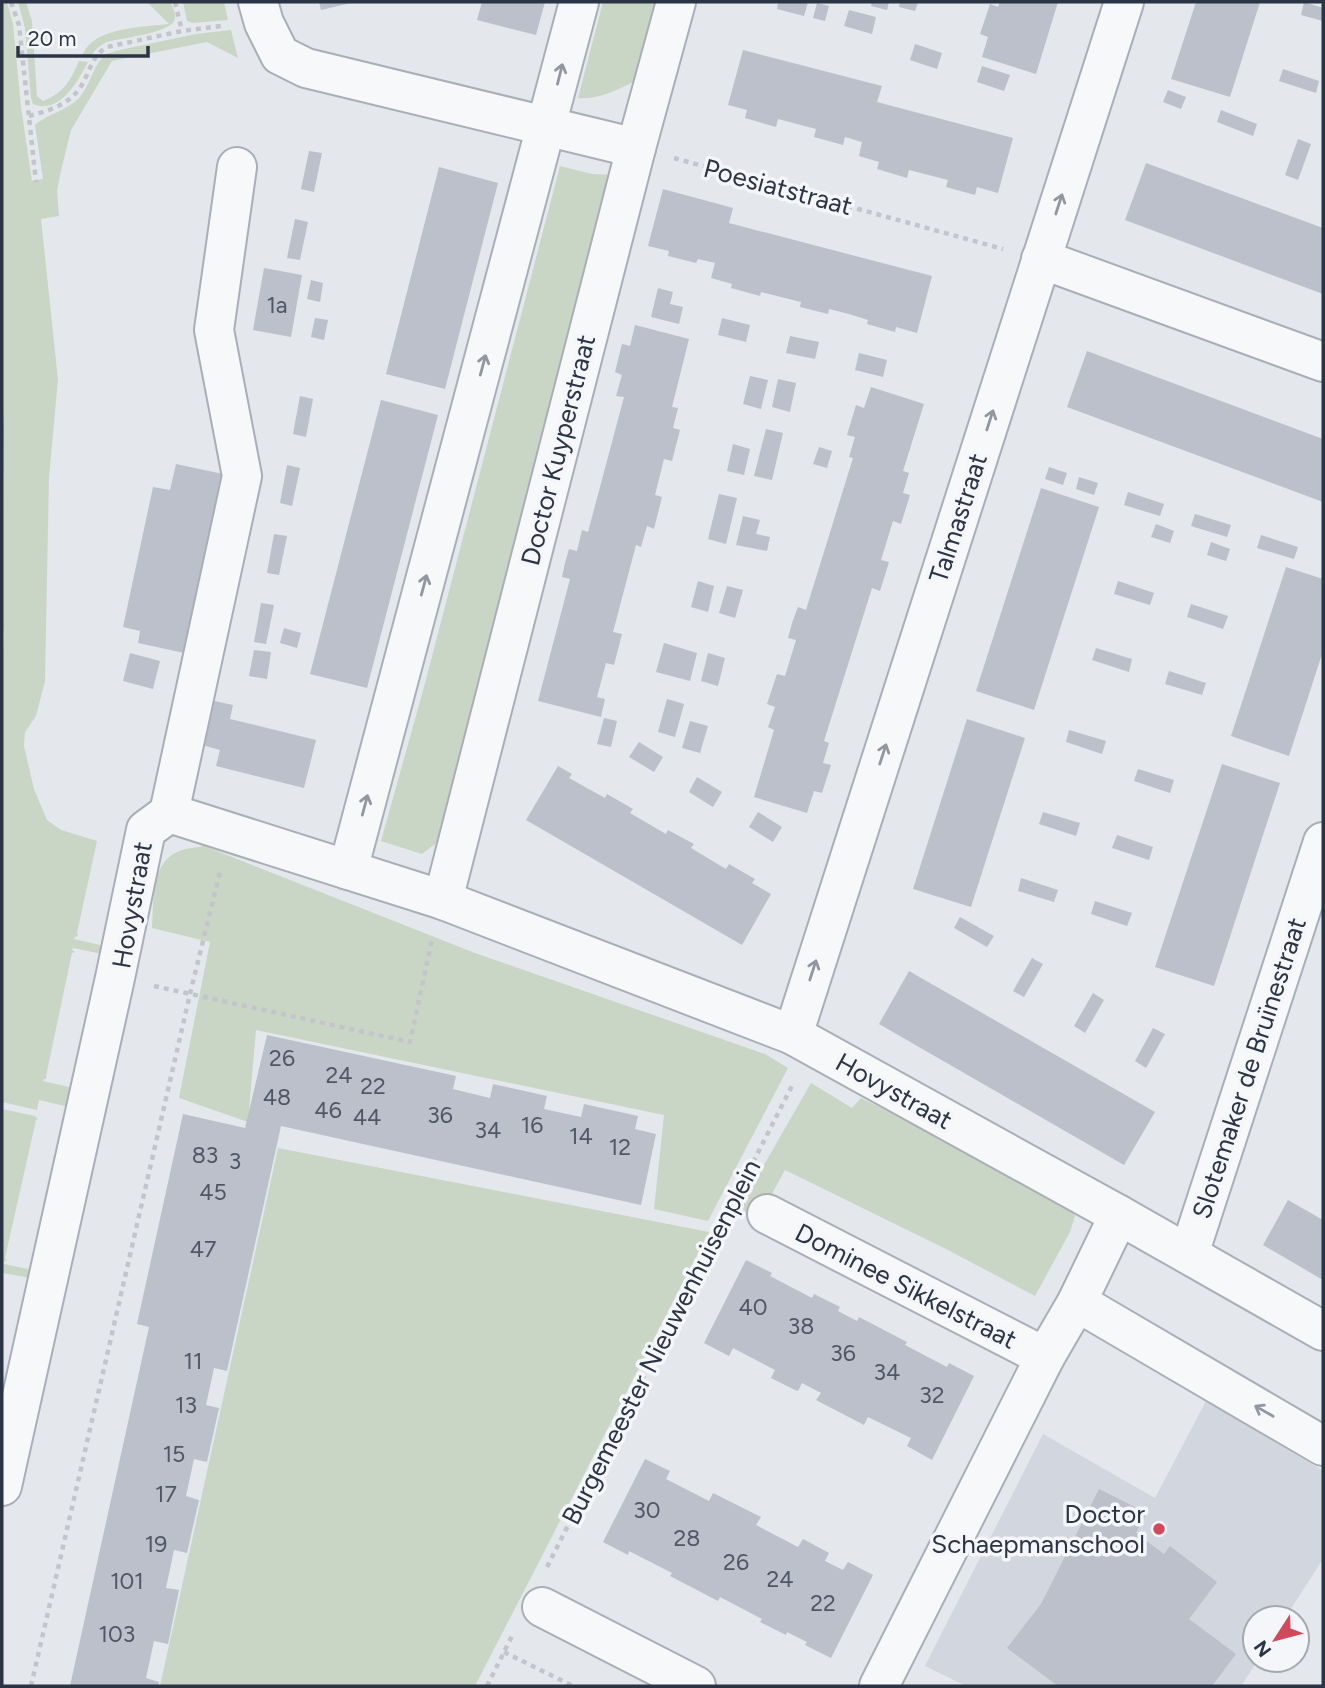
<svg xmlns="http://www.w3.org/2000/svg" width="1325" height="1688" font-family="Figtree,sans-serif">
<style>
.built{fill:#d2d6de}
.green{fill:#c9d6c5}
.water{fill:#9fb4cc}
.building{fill:#bbc0ca}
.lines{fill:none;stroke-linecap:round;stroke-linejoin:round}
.minor-casing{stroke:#a9aeb7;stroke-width:42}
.path{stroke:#c2c5cb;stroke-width:4.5;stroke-dasharray:5 5;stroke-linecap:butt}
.minor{stroke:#f7f8fa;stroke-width:38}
.oneway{stroke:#9196a0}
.poi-dot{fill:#d1495b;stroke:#f4f6f9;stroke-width:2.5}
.labels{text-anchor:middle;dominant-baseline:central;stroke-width:7;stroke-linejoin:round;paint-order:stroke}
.number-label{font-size:23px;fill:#4f5766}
.street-label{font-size:26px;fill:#2b3445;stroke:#f4f6f9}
.poi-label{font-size:26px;fill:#2b3445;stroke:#f4f6f9;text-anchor:end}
</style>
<rect width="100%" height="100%" fill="#e4e7ec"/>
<polygon class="built" points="1206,1401 1323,1471 1323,1559 1285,1618 1255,1618 1255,1660 1258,1660 1241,1686 966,1686 925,1666 1043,1434 1155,1498"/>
<g class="green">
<path d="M2,2H7L13,24L21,107L32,181L43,179L35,125C47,114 66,111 78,99C90,87 93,65 105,55C106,54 113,52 115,51L196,34L231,30L238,58L207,42L112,61L71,130L60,175L57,191L59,216L41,219L58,380L49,477L45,681L36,716L25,732L24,746L34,789L47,820L61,830L97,841L77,933L78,936L75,937L74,939L104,946L102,954L73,948L72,950L75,952L72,953L46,1076L47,1078L44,1079L43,1081L73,1088L69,1107L39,1100L37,1110L2,1102V682L4,633L2,622L4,431L2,378Z"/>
<path d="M18,2H26L32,21L37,96L43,101C65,92 70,81 79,61L88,62C78,81 60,115 33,104L31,98L25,28Z"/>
<path d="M147,2H171C172,6 176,14 175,18C174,33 120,38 107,42C100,45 95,50 90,57L83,54C94,27 144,27 169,24Z"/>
<polygon points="183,2 224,2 228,20 193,23 187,21"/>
<path d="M603,2H658L636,81C618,89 599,100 578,98Z"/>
<polygon points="560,166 592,174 612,175 439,841 422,854 381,841 424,687"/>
<path d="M204,846L475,953L765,1054L788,1068L708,1221L654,1209L664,1115L256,1030L248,1122L179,1098L210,942L152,928C154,904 150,864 177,852C184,848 195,848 204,846Z"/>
<polygon points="811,1083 852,1108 861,1098 1067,1201 1075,1216 1070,1232 1035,1296 948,1250 785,1170 757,1221 738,1210"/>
<polygon points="2,1109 35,1116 38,1119 36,1120 5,1258 7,1261 4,1261 4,1264 33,1270 31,1278 2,1273"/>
<polygon points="278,1148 709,1232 475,1686 160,1686"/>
</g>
<polygon class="water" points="2,378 4,431 2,573"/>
<g class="building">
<polygon points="319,2 351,2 351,3 321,10"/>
<polygon points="482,2 545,2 536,35 477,20"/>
<polygon points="778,2 808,2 804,16 777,9"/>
<polygon points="872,2 889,2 887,10 871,6"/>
<polygon points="900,2 918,2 915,11 899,7"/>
<polygon points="1000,2 1058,2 1036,74 982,57 988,37 980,34 990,4 998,7"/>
<polygon points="1196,2 1260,2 1230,97 1171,79"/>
<polygon points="1304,2 1323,8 1323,21 1301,15"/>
<polygon points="817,3 829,6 825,21 813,18"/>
<polygon points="849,10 876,17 872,34 844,26"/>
<polygon points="915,44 942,53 937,69 910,60"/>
<polygon points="743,50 882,86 877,102 1013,138 998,193 977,187 975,195 946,187 948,180 909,170 907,178 877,169 879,162 859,156 862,142 845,137 843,145 814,137 816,129 778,119 776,127 745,118 747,110 728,105"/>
<polygon points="982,66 1010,75 1004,91 977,82"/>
<polygon points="1283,69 1319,81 1316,93 1279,81"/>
<polygon points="1168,90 1186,97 1181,109 1163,102"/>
<polygon points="1221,110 1257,124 1253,136 1217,122"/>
<polygon points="1298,139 1311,144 1298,180 1285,175"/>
<polygon points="309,151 322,153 314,192 301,189"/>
<polygon points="1146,163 1323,228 1323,294 1125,220"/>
<polygon points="439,167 498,183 445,389 386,374"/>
<polygon points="663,189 733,208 729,223 932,276 917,333 896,327 895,332 867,324 868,320 849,314 829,309 828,314 800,307 801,302 761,292 760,296 731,288 732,284 711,278 715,263 698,259 696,263 668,256 669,251 648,246"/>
<polygon points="295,219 308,222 300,260 287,258"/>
<polygon points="264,268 302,275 291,337 253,330"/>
<polygon points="311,280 323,283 320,302 307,299"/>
<polygon points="658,288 673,292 670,304 683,307 679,324 651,317"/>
<polygon points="315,318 328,320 324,340 311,337"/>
<polygon points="722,318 750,325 746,342 718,335"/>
<polygon points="635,325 689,339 672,407 678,408 673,428 680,430 672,461 664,459 655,495 662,497 654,529 647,526 641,547 636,545 613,632 622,634 614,665 606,663 597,697 605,699 601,717 538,701 570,579 562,577 565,563 569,549 577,551 582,530 588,532 624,397 616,396 622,375 615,372 622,344 630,346"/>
<polygon points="790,336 819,342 815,359 786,353"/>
<polygon points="1087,351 1323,439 1323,502 1067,407"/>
<polygon points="859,353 887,360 883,377 855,370"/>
<polygon points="750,376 768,380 761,409 743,404"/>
<polygon points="778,379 796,383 790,412 772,407"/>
<polygon points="871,387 924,404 903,471 909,473 903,493 910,495 901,524 893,521 881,560 889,562 880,591 872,588 824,741 829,743 823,763 831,765 822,793 814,791 807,813 754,797 774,730 768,727 775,707 767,704 777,674 785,676 796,640 788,638 792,623 798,607 806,610 853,458 849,457 855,437 847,435 856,405 864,408"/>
<polygon points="300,396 313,399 306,437 293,434"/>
<polygon points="381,400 438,415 367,688 310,674"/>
<polygon points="766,429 783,433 772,480 754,476"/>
<polygon points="733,444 750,449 744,475 727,471"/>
<polygon points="819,447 832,451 827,468 813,464"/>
<polygon points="176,464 228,475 189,654 138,643 140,631 123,627 153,487 170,490"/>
<polygon points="287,465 300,468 292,506 280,503"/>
<polygon points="1049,467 1067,473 1063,485 1045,479"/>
<polygon points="1079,477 1098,483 1094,495 1076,489"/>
<polygon points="1041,488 1099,507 1034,710 976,691"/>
<polygon points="1128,492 1164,504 1160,516 1124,505"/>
<polygon points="719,494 737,498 726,544 708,539"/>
<polygon points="1195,514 1231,525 1227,537 1191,526"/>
<polygon points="743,516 760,520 756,534 770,537 767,551 736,545"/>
<polygon points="1156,524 1174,531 1170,543 1151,537"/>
<polygon points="274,534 287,536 279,575 267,573"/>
<polygon points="1261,535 1298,547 1294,559 1257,548"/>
<polygon points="1211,542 1230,549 1226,561 1207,555"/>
<polygon points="1286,567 1323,579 1323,651 1289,756 1231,736"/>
<polygon points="698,581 714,586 708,612 691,607"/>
<polygon points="1118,581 1154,593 1150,605 1114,594"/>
<polygon points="727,586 743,590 735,618 719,613"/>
<polygon points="261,603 274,605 266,644 254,642"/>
<polygon points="1191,604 1228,616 1223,629 1187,617"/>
<polygon points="284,628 301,633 297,648 280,643"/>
<polygon points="664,643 697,653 690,681 656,672"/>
<polygon points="1096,648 1132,659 1129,672 1092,660"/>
<polygon points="254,650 271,652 267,679 249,676"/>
<polygon points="130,653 160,661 153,689 123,681"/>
<polygon points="708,653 725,658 718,686 701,681"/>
<polygon points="1169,671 1206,683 1202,695 1165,684"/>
<polygon points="667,699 684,704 675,737 658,732"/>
<polygon points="210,700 233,705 230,719 316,740 304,788 216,766 220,750 199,744"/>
<polygon points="604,718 617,721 611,747 597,744"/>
<polygon points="967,719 1025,738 971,907 913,889"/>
<polygon points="690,721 708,726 700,753 682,748"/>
<polygon points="1069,730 1106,741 1102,754 1066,742"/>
<polygon points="639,742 663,757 654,772 629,757"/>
<polygon points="1222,764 1280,783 1214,986 1155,967"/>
<polygon points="558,766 572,774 569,778 605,798 607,794 633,809 630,813 666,834 668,830 694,844 691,848 726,869 729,864 755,879 752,883 771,894 742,945 526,820"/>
<polygon points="1138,769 1174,780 1170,793 1134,781"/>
<polygon points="697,777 722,792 713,807 689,792"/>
<polygon points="758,812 782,827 773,842 749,827"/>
<polygon points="1043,812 1080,823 1076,836 1039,824"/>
<polygon points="1117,835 1153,847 1149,860 1112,848"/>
<polygon points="1021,878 1058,890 1054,902 1018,891"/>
<polygon points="1095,901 1132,913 1127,926 1091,914"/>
<polygon points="960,917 994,936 987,947 954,928"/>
<polygon points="1032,958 1043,964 1024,997 1013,991"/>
<polygon points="909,971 1155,1112 1124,1165 879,1024"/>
<polygon points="1093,993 1104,1000 1085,1033 1074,1026"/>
<polygon points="1153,1028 1165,1034 1146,1068 1135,1061"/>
<polygon points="267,1035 456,1076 453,1089 490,1098 493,1084 547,1096 544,1109 581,1117 584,1104 638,1116 635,1129 656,1134 641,1205 281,1126 227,1371 214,1368 206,1405 219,1408 207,1462 194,1459 186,1496 199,1500 187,1553 174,1550 166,1588 179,1590 168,1644 154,1641 146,1678 159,1682 158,1686 70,1686 149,1327 137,1324 183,1114 245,1128"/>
<polygon points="1288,1200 1323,1220 1323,1280 1263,1245"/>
<polygon points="746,1260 772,1273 770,1276 812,1298 814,1294 840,1307 838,1311 857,1321 859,1317 907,1342 905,1345 947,1367 949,1363 974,1376 932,1460 907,1446 911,1438 868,1417 864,1425 841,1413 816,1400 821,1393 802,1383 798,1391 795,1390 771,1378 775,1370 733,1348 729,1356 704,1343"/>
<polygon points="645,1459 670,1471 666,1479 709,1501 713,1493 761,1517 756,1525 798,1547 803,1539 829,1553 825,1561 843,1570 848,1562 873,1575 831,1658 805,1645 807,1642 787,1632 786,1635 760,1622 762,1619 720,1597 718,1601 670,1576 672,1573 629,1551 628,1555 603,1542"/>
<polygon points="1099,1489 1147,1513 1136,1533 1164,1554 1170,1546 1217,1582 1189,1619 1236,1654 1212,1686 1058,1686 1007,1648 1041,1604"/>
</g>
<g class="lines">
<defs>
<g id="minor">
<polyline points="258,2 264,23 280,55 306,68 636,148"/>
<polyline points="1041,259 1323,362"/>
<polyline points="169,813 242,476 214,330 237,167"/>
<polyline points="348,870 579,2"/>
<polyline points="443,900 636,148 676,2"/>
<polyline points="793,1035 1124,2"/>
<polyline points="767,1214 1045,1357"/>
<polyline points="1189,1254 1323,842"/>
<polyline points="1077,1302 1323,1446"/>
<polyline points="2,1486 115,978 146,830 169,813 443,900 793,1035 1119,1215 1323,1331"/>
<polyline points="542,1607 696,1686"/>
<polyline points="879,1686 1045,1357 1077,1302 1119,1215"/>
</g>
</defs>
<use href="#minor" class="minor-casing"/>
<g class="path">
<polyline points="11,2 19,25 36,182"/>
<polyline points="175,2 182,31"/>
<path d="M29,116C45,112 64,106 75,94C89,80 89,57 107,47L182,31L221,26"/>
<polyline points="674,158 1003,249"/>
<polyline points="154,986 410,1042 432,940"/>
<polyline points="744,1180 794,1082"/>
<polyline points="547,1567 725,1216"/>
<polyline points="504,1652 573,1686"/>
<polyline points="31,1686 190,994 220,872"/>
<polyline points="487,1686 513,1634"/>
</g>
<use href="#minor" class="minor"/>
</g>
<defs><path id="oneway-shaft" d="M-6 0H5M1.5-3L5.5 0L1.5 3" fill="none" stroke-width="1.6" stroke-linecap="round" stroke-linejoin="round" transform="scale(1.75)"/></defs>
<g class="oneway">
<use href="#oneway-shaft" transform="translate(560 74) rotate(-76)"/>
<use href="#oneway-shaft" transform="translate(1059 204) rotate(-72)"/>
<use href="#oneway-shaft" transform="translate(483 365) rotate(-75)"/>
<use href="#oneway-shaft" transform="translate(990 420) rotate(-72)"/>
<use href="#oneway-shaft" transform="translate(424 585) rotate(-75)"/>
<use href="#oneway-shaft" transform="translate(883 754) rotate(-72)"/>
<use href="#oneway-shaft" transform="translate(365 805) rotate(-75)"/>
<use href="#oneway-shaft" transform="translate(813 970) rotate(-72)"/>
<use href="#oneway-shaft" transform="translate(1264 1411) rotate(-150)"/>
</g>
<circle class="poi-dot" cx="1159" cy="1529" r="7"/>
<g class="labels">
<g class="number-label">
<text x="277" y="305">1a</text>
<text x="282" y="1058">26</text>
<text x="339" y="1075">24</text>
<text x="373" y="1086">22</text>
<text x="277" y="1097">48</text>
<text x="328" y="1110">46</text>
<text x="440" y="1115">36</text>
<text x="367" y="1117">44</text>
<text x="532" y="1125">16</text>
<text x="488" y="1130">34</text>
<text x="581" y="1136">14</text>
<text x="620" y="1147">12</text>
<text x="205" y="1155">83</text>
<text x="235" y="1161">3</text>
<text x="213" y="1192">45</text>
<text x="203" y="1249">47</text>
<text x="753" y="1307">40</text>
<text x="801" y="1326">38</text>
<text x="843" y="1353">36</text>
<text x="193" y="1361">11</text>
<text x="887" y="1372">34</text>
<text x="932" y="1395">32</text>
<text x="186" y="1405">13</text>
<text x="174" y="1454">15</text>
<text x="166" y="1494">17</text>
<text x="647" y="1510">30</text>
<text x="687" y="1538">28</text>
<text x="156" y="1544">19</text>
<text x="736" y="1562">26</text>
<text x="780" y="1579">24</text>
<text x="127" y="1581">101</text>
<text x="823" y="1603">22</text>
<text x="117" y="1634">103</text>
</g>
<g class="street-label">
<text transform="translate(778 187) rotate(15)">Poesiatstraat</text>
<text transform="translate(558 450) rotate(-76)">Doctor Kuyperstraat</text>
<text transform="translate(958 518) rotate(-72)">Talmastraat</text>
<text transform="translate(132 905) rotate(-80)">Hovystraat</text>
<text transform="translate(1249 1068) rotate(-72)">Slotemaker de Bruïnestraat</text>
<text transform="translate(894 1091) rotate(29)">Hovystraat</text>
<text transform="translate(906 1286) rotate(27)">Dominee Sikkelstraat</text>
<text transform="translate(661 1342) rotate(-63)">Burgemeester Nieuwenhuisenplein</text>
</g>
<g class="poi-label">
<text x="1145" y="1514">Doctor<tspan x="1145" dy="30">Schaepmanschool</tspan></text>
</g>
</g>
<rect width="1325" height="1688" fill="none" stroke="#2b3445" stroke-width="7"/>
<g transform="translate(1276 1639) rotate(234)"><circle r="33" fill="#f4f6f9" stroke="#a4a8b1" stroke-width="2"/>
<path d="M0-5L12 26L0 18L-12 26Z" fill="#d1495b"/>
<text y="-10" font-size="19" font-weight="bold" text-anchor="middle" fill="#2b3445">N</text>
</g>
<path d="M18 46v10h130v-10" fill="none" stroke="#2b3445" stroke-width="3.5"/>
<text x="28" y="46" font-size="21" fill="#2b3445" stroke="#f4f6f9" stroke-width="5" paint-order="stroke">20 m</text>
</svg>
